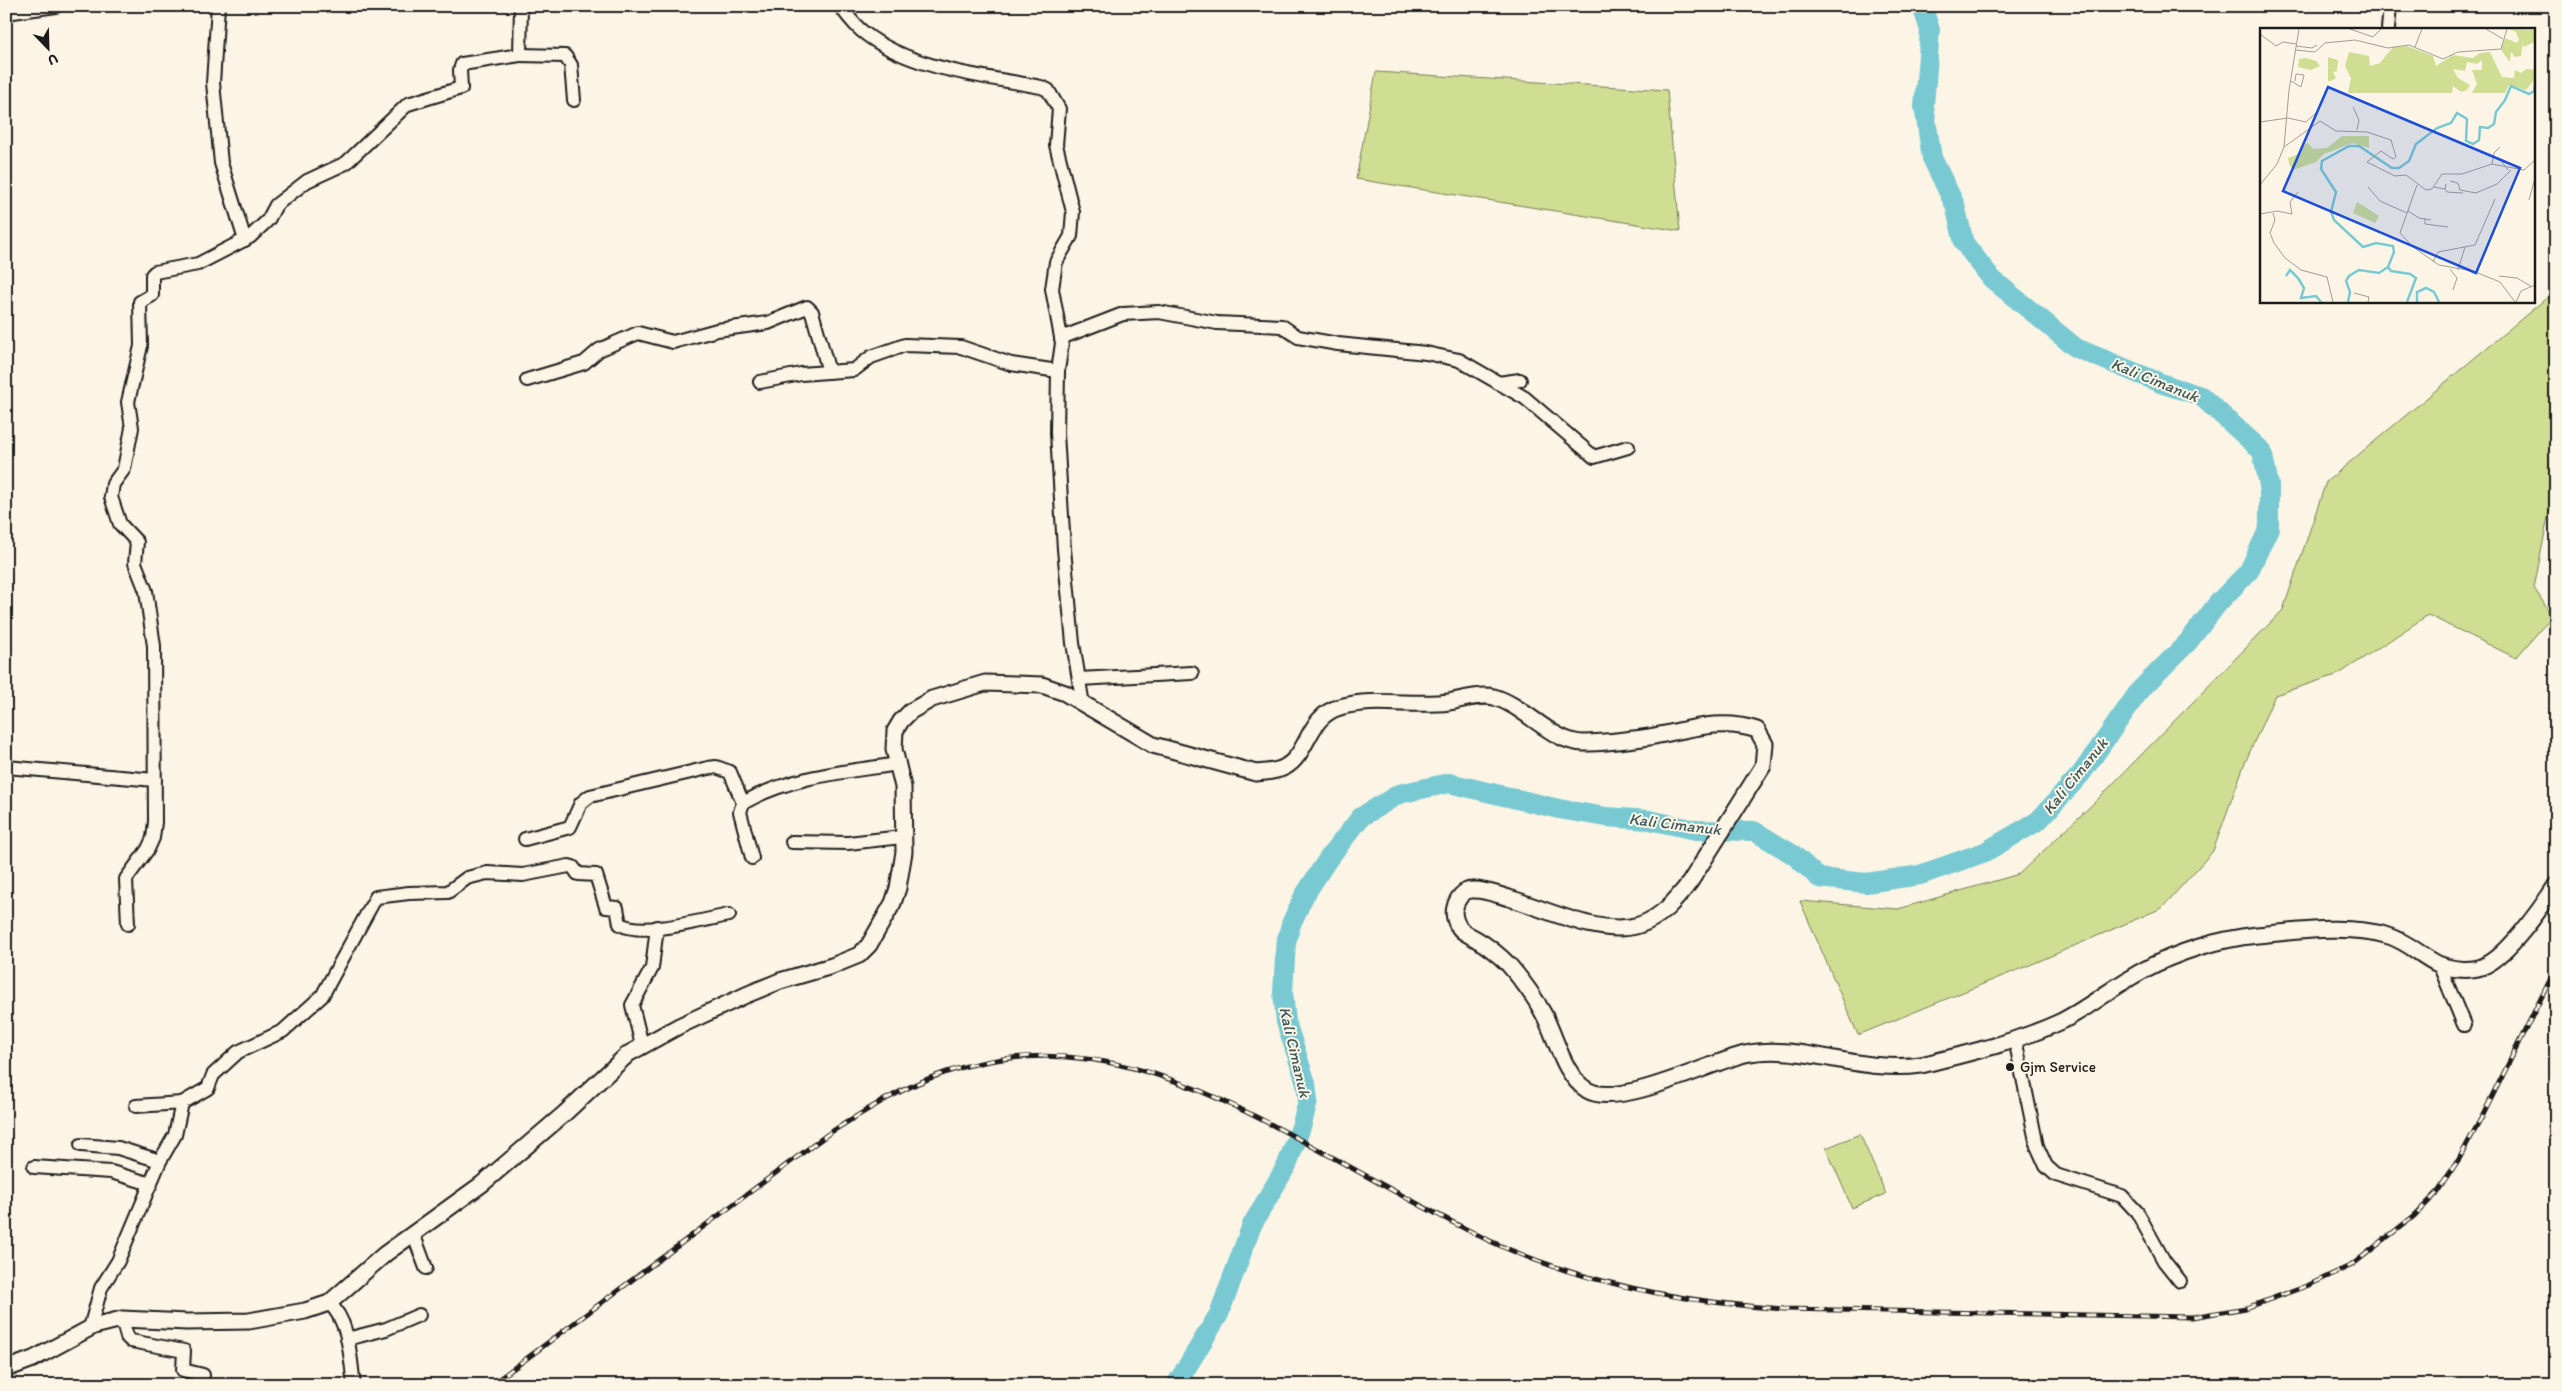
<svg xmlns="http://www.w3.org/2000/svg" width="2562" height="1391" font-family="Itim,sans-serif">
<style>
.green{fill:#cfde92;stroke:#767d57}
.lines{fill:none;stroke-linecap:round;stroke-linejoin:round}
.river{stroke:#79c9d3;stroke-width:20}
.minor-casing{stroke:#1c1c1c;stroke-width:16}
.major-casing{stroke:#1c1c1c;stroke-width:19}
.minor{stroke:#fcf5e5;stroke-width:12}
.major{stroke:#fcf5e5;stroke-width:15}
.rail-casing{stroke:#1c1c1c;stroke-width:5}
.rail{stroke:#fcf5e5;stroke-width:3;stroke-dasharray:9;stroke-linecap:butt}
.poi-dot{fill:#1c1c1c;stroke:#fcf5e5;stroke-width:2}
.labels{text-anchor:middle;dominant-baseline:central;stroke-width:4;stroke-linejoin:round;paint-order:stroke}
.poi-label{font-size:15px;fill:#1c1c1c;stroke:#fcf5e5;text-anchor:start}
.water-label{font-size:16px;font-style:italic;fill:#3d595c;stroke:#fcf5e5}
.inset-river{fill:none;stroke:#79c9d3;stroke-width:2.5}
.inset-road{fill:none;stroke:#a29e95;stroke-width:1}
.view{fill:#1d4ed8;fill-opacity:0.15;stroke:#1d4ed8;stroke-width:2.5}
.inset-edge{fill:none;stroke:#1c1c1c;stroke-width:2.5}
</style>
<rect width="100%" height="100%" fill="#fcf5e5"/>
<filter id="ink" filterUnits="userSpaceOnUse"><feTurbulence type="fractalNoise" baseFrequency=".02" numOctaves="2"/><feDisplacementMap in="SourceGraphic" scale="10" xChannelSelector="R" yChannelSelector="G"/><feConvolveMatrix kernelMatrix="1 2 1 2 8 2 1 2 1" color-interpolation-filters="sRGB"/></filter>
<g filter="url(#ink)">
<g class="green">
<polygon points="1376,72 1667,90 1680,231 1356,179"/>
<polygon points="2556,290 2556,508 2549,512 2534,588 2552,616 2516,658 2428,615 2339,674 2275,695 2244,765 2213,851 2162,908 2037,962 1858,1035 1800,901 1898,909 2019,874 2097,800 2283,610 2326,482"/>
<polygon points="1860,1134 1886,1194 1852,1208 1826,1148"/>
</g>
<g class="lines">
<polyline class="river" points="1176,1385 1219,1314 1252,1225 1287,1165 1302,1124 1308,1101 1306,1083 1286,1022 1283,992 1286,943 1291,924 1304,896 1328,859 1361,817 1399,794 1449,783 1559,809 1606,817 1649,820 1696,830 1754,831 1794,855 1819,878 1866,883 1920,875 1985,852 2038,821 2081,774 2140,690 2188,642 2219,602 2249,571 2269,528 2269,485 2262,451 2201,396 2163,384 2076,348 1992,279 1964,243 1955,205 1932,158 1924,106 1930,30 1922,6"/>
<defs>
<g id="minor">
<polyline points="218,6 213,83 221,163 245,240"/>
<path d="M840,6C847,15 854,25 863,32C911,70 983,76 1041,87L1048,90L1059,109L1056,145L1073,212L1071,236L1056,262L1052,289L1062,343L1058,371L1057,433L1064,549L1073,643L1083,705"/>
<polyline points="6,13 56,6"/>
<polyline points="2388,29 2390,6"/>
<polyline points="520,55 565,56 571,65 574,100"/>
<polyline points="1061,338 1123,314 1159,312 1217,323 1282,326 1298,337 1338,344 1426,353 1459,360 1525,398 1594,457 1628,447"/>
<polyline points="527,380 584,363 599,350 638,333 673,342 717,330 768,323 807,307 812,312 829,372"/>
<polyline points="760,382 801,374 854,370 871,357 905,345 961,347 1011,364 1058,371"/>
<polyline points="1498,383 1520,380"/>
<polyline points="1079,679 1192,673"/>
<polyline points="6,767 155,780"/>
<polyline points="525,839 570,827 581,803 590,796 708,768 716,767 730,772 743,803"/>
<polyline points="792,842 848,843 902,837"/>
<path d="M752,858L740,812L743,803C790,776 845,772 898,764"/>
<polyline points="128,924 126,879 148,849 153,838 155,822 154,646 146,591 135,563 137,542 120,524 111,497 113,484 124,469 132,428 128,402 141,346 140,302 152,295 152,275 155,272 198,264 250,237 268,220 276,205 307,181 346,163 408,104 461,88 460,70 462,64 520,55 521,6"/>
<polyline points="2439,964 2464,1025"/>
<polyline points="2015,1039 2037,1146 2046,1166 2056,1175 2122,1196 2137,1212 2164,1261 2180,1281"/>
<polyline points="642,1045 632,1005 652,968 657,927"/>
<polyline points="136,1106 182,1103"/>
<polyline points="81,1145 118,1148 160,1161"/>
<polyline points="34,1167 111,1172 151,1184"/>
<polyline points="413,1233 426,1268"/>
<path d="M329,1303C350,1322 350,1358 354,1385"/>
<polyline points="122,1319 127,1337 131,1341 184,1351 183,1370 203,1375 201,1385"/>
<path d="M90,1328L101,1288L118,1261L160,1161L175,1135L182,1103L208,1088L213,1075L238,1052L283,1031L322,996L376,897L409,893L448,892L467,878L487,873L523,875L569,866L573,867L578,874L596,875L606,907L617,908L620,924C643,937 702,920 729,915"/>
<polyline points="347,1339 386,1329 419,1315"/>
</g>
<path id="major" d="M6,1369L33,1359L94,1326L122,1319L187,1322L249,1321L305,1311L329,1303L385,1254L482,1184L564,1114L628,1054L679,1026L746,995L780,981L832,966L859,955L869,945L893,903L898,888L904,852L903,787L894,749L895,731L901,721L911,711L932,699L985,683L1042,685L1065,693L1153,745L1256,773C1266,772 1276,772 1285,767C1309,754 1307,716 1340,707C1375,697 1413,707 1449,702C1464,699 1480,694 1494,697C1525,706 1553,743 1584,743C1606,743 1628,740 1649,737C1685,731 1720,717 1757,730L1765,744L1763,766L1690,882C1676,900 1661,918 1639,925C1601,937 1546,909 1509,898C1498,895 1484,889 1472,890C1463,890 1457,899 1455,907C1453,913 1455,922 1459,927C1462,933 1470,935 1476,939C1488,946 1499,955 1509,965C1522,980 1534,996 1543,1013C1556,1036 1563,1075 1587,1090C1619,1109 1708,1063 1745,1054C1800,1042 1861,1074 1921,1065C1969,1053 2017,1042 2062,1021C2090,1007 2114,986 2142,971C2176,952 2219,939 2257,935C2300,931 2348,924 2389,936C2408,942 2421,956 2438,964C2452,970 2473,972 2486,965C2509,954 2542,907 2556,885"/>
</defs>
<use href="#minor" class="minor-casing"/>
<use href="#major" class="major-casing"/>
<use href="#minor" class="minor"/>
<use href="#major" class="major"/>
<defs>
<path id="rail" d="M491,1385L828,1134C866,1110 904,1086 947,1072C1079,1028 1194,1082 1308,1144C1369,1177 1428,1211 1490,1241C1582,1284 1683,1302 1784,1309L2192,1317L2246,1308L2309,1285L2352,1265L2414,1216L2436,1194L2459,1159L2483,1115L2556,968"/>
</defs>
<use href="#rail" class="rail-casing"/>
<use href="#rail" class="rail"/>
</g>
</g>
<circle class="poi-dot" cx="2010" cy="1067" r="5"/>
<g class="labels">
<g class="poi-label">
<text x="2020" y="1067">Gjm Service</text>
</g>
<g class="water-label">
<text transform="translate(2155 380) rotate(22)">Kali Cimanuk</text>
<text transform="translate(2075 776) rotate(-51)">Kali Cimanuk</text>
<text transform="translate(1675 824) rotate(7)">Kali Cimanuk</text>
<text transform="translate(1295 1052) rotate(77)">Kali Cimanuk</text>
</g>
</g>
<g transform="translate(2260 28)">
<rect width="275" height="275" fill="#fcf5e5"/>
<path d="M249,1L275,2V14L263,19V12L261,28L255,29L251,24L250,34L241,22L245,10L257,15L259,12L256,4ZM147,18L173,28L176,38L193,27L213,30L220,25L230,24L242,49L254,50L255,42L261,45L266,41L275,42V51L266,62L249,57L245,65H212L217,56L212,42H222V32L217,36L207,34L205,43L193,41L198,50L210,57L207,62L201,64L193,58L192,65H88L91,50L85,38L89,24L109,28L110,38L120,35L133,19ZM68,29L78,32L77,43L73,44L76,50L71,53H68ZM46,30L56,33L60,38L51,42L38,39L39,31ZM82,108H109V120L92,115L64,126L56,134L33,142L29,136L28,130L41,125L44,117L48,115L53,121L67,120ZM97,174L119,188L115,195L93,185Z" fill="#cfde92"/>
<path class="inset-river" d="M26,248L30,242L38,250L44,260L41,270L56,268L61,274M88,274L90,264L86,253L89,248L99,242L119,245L128,239M147,274L156,250L150,246L131,243L128,239L134,224L133,218L116,215L103,219L74,192L71,184L76,164L61,141L62,133L89,118H99L132,140H139L149,133L156,116L177,100L191,95L197,85L207,91L206,113L213,116L219,112L220,99L228,100L234,96L236,84L245,72L251,58L269,66L274,63L275,53M157,274V264L166,260L174,264L179,274"/>
<path class="inset-road" d="M90,1L113,9L121,1M226,1L243,11M0,6L16,18L23,14L36,16M36,18L52,20L57,17M155,19L162,1M35,22L55,24L65,15L95,12L128,20L149,17L183,31L198,24L241,21L247,1M31,53L41,59L44,47L36,46L35,53M93,79L99,92L97,102M0,94L28,90L46,94L57,84M24,119L60,93L76,103L107,104L131,112L136,129L133,131L121,123L107,134L135,148L146,147L166,162L172,161L182,146H202L232,136L264,142L275,132M239,130L248,142M232,136L234,125L240,119M190,153L198,155L200,162L216,165L237,156L251,142M0,157L17,136L24,119L29,62L39,1M157,157L140,205L153,219L179,237L213,243L240,254L255,274M108,159L120,173L147,185M174,159L185,161L186,156M185,161L187,164L203,165M269,172L275,150M148,183L159,190L171,192M13,185L15,192L10,205L14,215L25,230L41,242L67,249L73,274M0,186L17,183L32,186L30,174L38,164M165,190V196L188,199M173,234L178,224L215,217L235,171M190,241L197,250L193,262M198,242L205,219M239,248L257,250L272,259M94,265L109,269L108,274M256,274L261,263L275,257"/>
<path class="view" d="M68,59L260,140L216,245L23,163Z"/>
<rect width="275" height="275" class="inset-edge"/>
</g>
<rect width="2562" height="1391" fill="none" stroke="#fcf5e5" stroke-width="25"/>
<rect x="12" y="12" width="2537" height="1366" fill="none" stroke="#1c1c1c" stroke-width="2" filter="url(#ink)"/>
<g transform="translate(48 48) rotate(157)" stroke="#fcf5e5" stroke-width="4" paint-order="stroke">
<path d="M0-4L9 19L0 12L-9 19Z" fill="#1c1c1c"/>
<text y="-8" font-size="14" font-weight="bold" text-anchor="middle" fill="#1c1c1c">U</text>
</g>
</svg>
